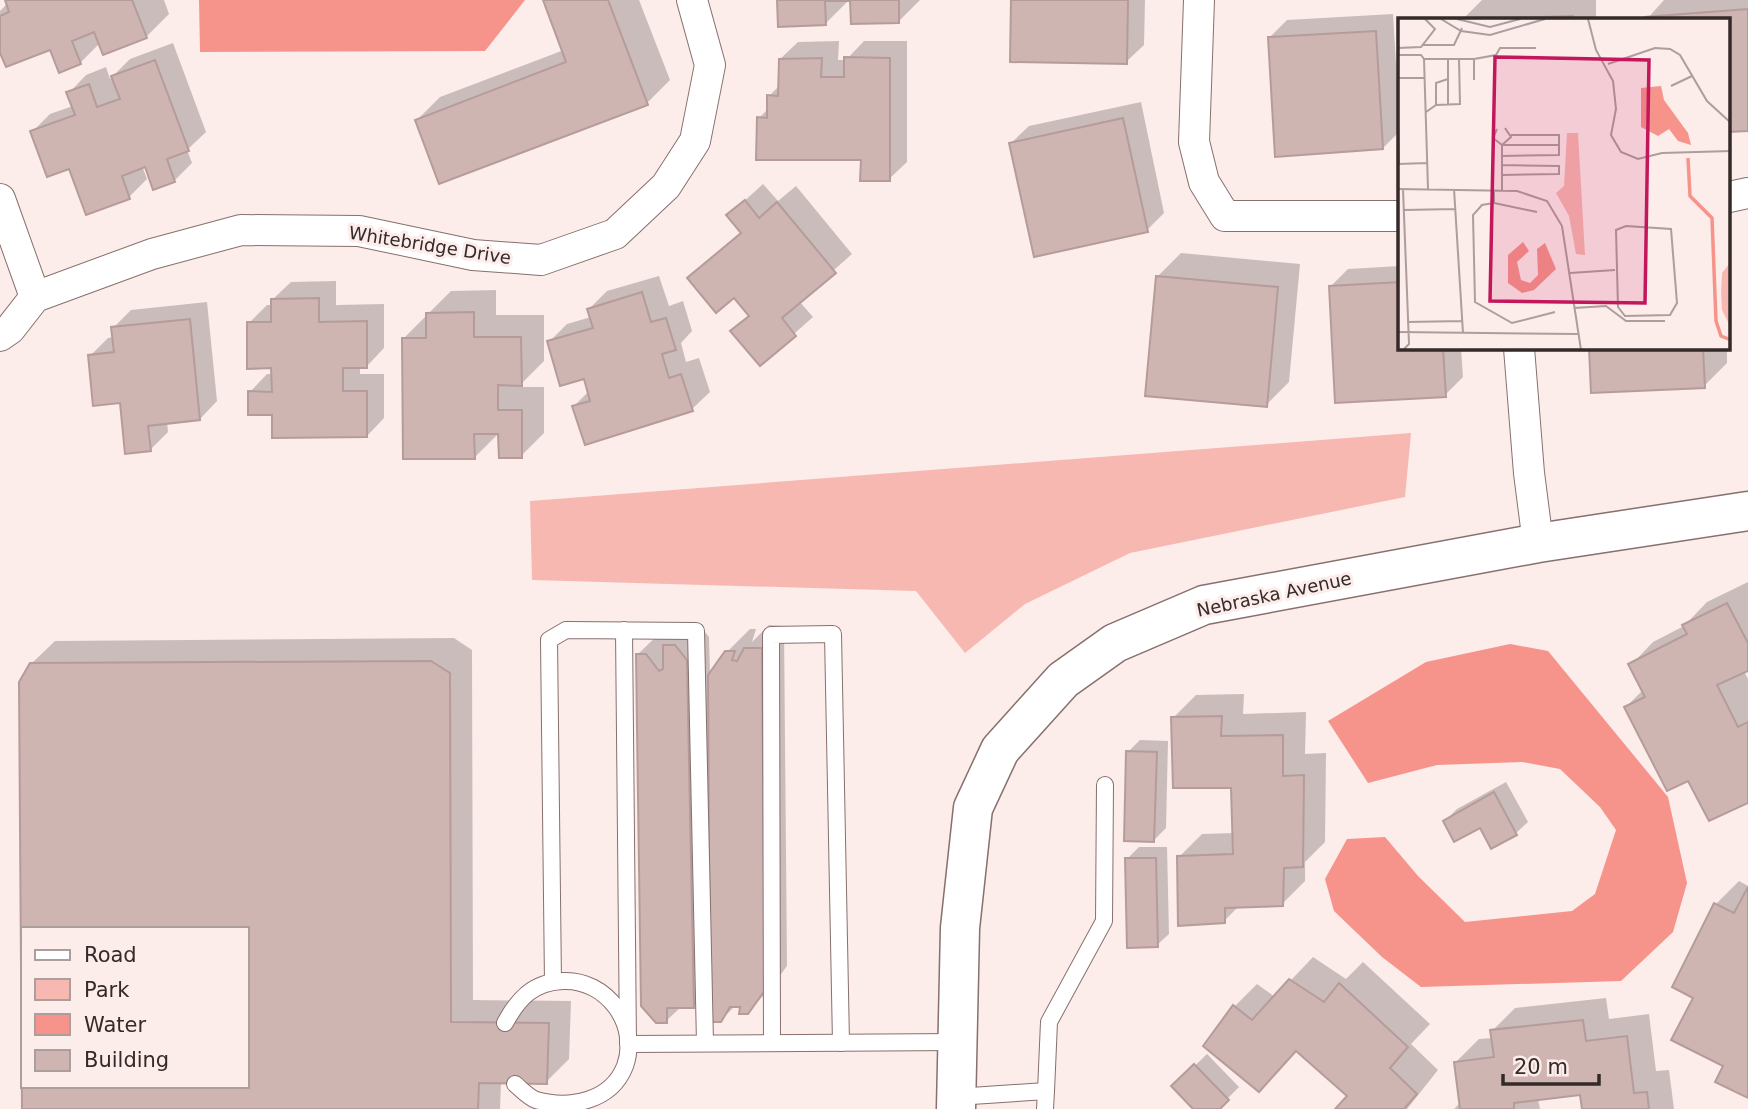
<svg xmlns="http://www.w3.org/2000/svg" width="1748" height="1109" font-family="'DejaVu Sans',sans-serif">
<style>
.green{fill:#f7b8b1}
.water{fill:#f6938b}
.shadow{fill:#0003}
.building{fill:#ceb5b2;stroke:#b59c9a;stroke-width:2;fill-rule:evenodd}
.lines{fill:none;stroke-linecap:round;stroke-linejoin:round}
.lane-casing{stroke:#87706d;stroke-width:18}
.street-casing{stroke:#87706d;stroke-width:32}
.secondary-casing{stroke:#87706d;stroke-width:41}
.lane{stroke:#fff;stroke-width:16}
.street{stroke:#fff;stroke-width:30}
.secondary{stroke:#fff;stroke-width:38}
.labels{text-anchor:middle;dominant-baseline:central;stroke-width:6;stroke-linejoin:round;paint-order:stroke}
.street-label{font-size:18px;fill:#342a29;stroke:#fcecea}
.inset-river{fill:none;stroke:#f6938b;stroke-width:3.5}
.inset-road{fill:none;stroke:#ac9e9d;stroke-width:2}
.view{fill:#c2185b;fill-opacity:0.15;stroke:#c2185b;stroke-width:3.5}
.inset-edge{fill:none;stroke:#342a29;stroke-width:3.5}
</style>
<rect width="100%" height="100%" fill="#fcecea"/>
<polygon class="green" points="1411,433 1405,497 1130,553 1025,604 965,653 916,591 532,580 530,501"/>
<g class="water">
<polygon points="199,0 525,0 485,51 200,52"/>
<polygon points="1510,644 1548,651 1668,797 1687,883 1673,932 1621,981 1421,987 1382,957 1334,911 1325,879 1347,839 1385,837 1418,876 1465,922 1572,911 1595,894 1616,830 1600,807 1560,769 1522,762 1437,765 1368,783 1328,721 1426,662"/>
</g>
<g class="shadow">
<polygon points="7,0 164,0 169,14 146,37 100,43 80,63 51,47 0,48 0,11 8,3"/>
<polygon points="545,0 639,0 670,80 647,103 417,120 440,97 564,50"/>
<polygon points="779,0 849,0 825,24"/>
<polygon points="851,0 920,0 899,21"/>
<polygon points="1012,0 1145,0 1144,45 1126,62"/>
<polygon points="1482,0 1596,0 1596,19 1463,19"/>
<polygon points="1664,0 1748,0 1748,129 1729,130 1729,19 1647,19"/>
<polygon points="1393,14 1400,131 1383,148 1269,38 1287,20"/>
<polygon points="839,41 838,60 846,60 864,41 907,41 907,162 889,179 863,158 759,118 769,108 769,96 780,85 780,59 798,42"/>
<polygon points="173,43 206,132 187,150 192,163 174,181 146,165 142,166 147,179 129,197 87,213 70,167 32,132 50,114 73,106 69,93 86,75 106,67 110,79 130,59"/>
<polygon points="1141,102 1164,213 1147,230 1011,143 1029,126"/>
<polygon points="763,184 778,201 796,186 852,254 799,301 813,317 760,364 733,331 750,314 734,296 689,278 742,231 729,215"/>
<polygon points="1181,253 1300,264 1289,382 1266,405 1158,276"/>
<polygon points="1400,266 1400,348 1461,348 1463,377 1445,395 1331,286 1348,269"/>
<polygon points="659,276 669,306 683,301 692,331 681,343 686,362 699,358 710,392 692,409 574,406 589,391 585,376 549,342 567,324 591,317 589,309 607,291"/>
<polygon points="336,281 336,305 384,304 384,348 367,366 360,366 360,374 384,374 384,418 367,436 274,413 250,392 267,374 273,374 273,366 249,323 267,305 273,305 273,299 291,282"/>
<polygon points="496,290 496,315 544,315 544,361 518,387 544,387 544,433 521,456 500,432 475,457 404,338 451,291"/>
<polygon points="207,302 217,401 200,419 167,422 168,432 150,450 121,401 90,356 108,338 114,337 113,328 131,310"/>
<polygon points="1590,348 1727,348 1727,363 1704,386"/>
<polygon points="1748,582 1748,669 1744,671 1748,679 1748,801 1689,778 1626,707 1643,690 1631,665 1653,642 1684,626 1707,602"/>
<polygon points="688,623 698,623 709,637 710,675 727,652 750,629 756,629 752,642 769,625 784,626 787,966 770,989 747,1012 741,1005 736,1005 721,1020 712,988 693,1007 681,1007 666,1021 638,654 661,632"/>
<polygon points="454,638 472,650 473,1000 571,1001 569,1059 546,1082 501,1082 500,1109 23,1109 247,1086 247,929 21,682 31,664 55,641"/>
<polygon points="1244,694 1243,714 1306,712 1305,754 1326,753 1325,842 1305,862 1305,881 1282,904 1239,906 1224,921 1179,857 1202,834 1234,833 1233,786 1173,718 1196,695"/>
<polygon points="1140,740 1168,741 1166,828 1154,840 1128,752"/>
<polygon points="1506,782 1528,822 1516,833 1445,821 1457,809"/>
<polygon points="1139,847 1167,847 1169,934 1157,945 1127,859"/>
<polygon points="1739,881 1748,886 1748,1096 1725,1065 1695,998 1716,904"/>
<polygon points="1313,957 1346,979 1363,962 1430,1024 1411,1044 1438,1070 1407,1109 1337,1109 1349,1095 1298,1050 1259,1090 1234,1007 1257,984 1275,997"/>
<polygon points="1606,998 1609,1019 1649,1014 1656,1071 1669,1070 1674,1109 1584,1109 1582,1093 1538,1099 1540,1109 1454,1109 1461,1102 1456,1062 1479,1039 1493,1038 1492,1031 1515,1008"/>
<polygon points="1207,1054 1239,1087 1217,1109 1196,1109 1174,1086"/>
</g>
<g class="building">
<polygon points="5,0 132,0 147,38 103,55 94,32 72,41 81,64 59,73 50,50 6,67 0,53 0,16 9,12"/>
<polygon points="543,0 608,0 648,105 439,184 415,120 566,62"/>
<polygon points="777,0 899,0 899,23 851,24 850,1 825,1 826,25 778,27"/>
<polygon points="1011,0 1128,0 1127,64 1010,62"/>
<polygon points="1748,9 1748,131 1729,132 1729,19 1645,19 1645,17"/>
<polygon points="1573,16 1573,19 1481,19"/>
<polygon points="1376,31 1383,149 1275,157 1268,37"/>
<polygon points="844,57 890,58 890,181 860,181 861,160 756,160 757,117 767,118 767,95 778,96 779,59 822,58 821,77 844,77"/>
<polygon points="155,60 189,151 167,159 175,182 153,190 145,167 122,176 130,199 86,215 69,169 47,177 30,131 75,115 66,92 89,84 97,107 120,99 111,76"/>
<polygon points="1123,118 1148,232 1034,257 1009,143"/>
<polygon points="745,200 759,218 777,202 836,273 782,318 796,336 760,366 730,331 749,316 734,298 716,313 687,278 741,233 726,215"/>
<polygon points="1156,276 1278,287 1267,407 1145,396"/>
<polygon points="1400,282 1400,348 1443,348 1446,397 1335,403 1329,286"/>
<polygon points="642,292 651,322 666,318 676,350 662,354 669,378 681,374 693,411 585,445 572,406 590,401 584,379 560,386 547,341 593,328 587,309"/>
<polygon points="319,298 319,322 367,321 367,368 343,368 343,391 367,391 367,437 272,438 272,415 248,415 248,391 272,392 271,368 247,369 247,322 271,322 271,299"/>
<polygon points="474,312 474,337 521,337 522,386 498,385 498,410 522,410 522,458 499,458 498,434 474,434 475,459 403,459 402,338 426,338 426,313"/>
<polygon points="190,319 200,420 148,426 151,451 125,454 120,403 93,406 88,355 114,352 111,327"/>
<polygon points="1589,348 1703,348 1705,388 1591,393"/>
<polygon points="1727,603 1748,643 1748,671 1717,685 1738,727 1748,722 1748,803 1709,821 1688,781 1667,791 1624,707 1645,697 1628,664 1687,634 1682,625"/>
<polygon points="663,645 675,645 687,660 694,1008 667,1008 667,1023 656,1023 641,1006 636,654 646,654 659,671 663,669"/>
<polygon points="744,648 762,648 765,990 748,1014 739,1014 740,1007 730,1007 721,1022 710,1022 708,675 725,651 735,651 732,660 737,661"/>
<path d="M431,661L450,673L451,1022L549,1023L547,1084L479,1083L478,1109H22L19,682L30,663ZM23,929H247V1086H23Z"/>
<polygon points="1222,716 1221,736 1283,735 1283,776 1304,775 1303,867 1284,868 1283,906 1225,908 1225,923 1178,926 1177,856 1233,854 1231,788 1173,788 1171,717"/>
<polygon points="1126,751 1157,752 1154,842 1124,841"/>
<polygon points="1494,792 1517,835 1491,849 1480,828 1454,842 1443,821"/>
<polygon points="1125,858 1156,858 1158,947 1127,948"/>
<polygon points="1748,887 1748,1098 1715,1082 1723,1066 1671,1040 1693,998 1672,987 1714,903 1734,913"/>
<polygon points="1289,979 1324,1002 1339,983 1408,1047 1390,1068 1417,1094 1404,1109 1335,1109 1347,1096 1296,1051 1259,1092 1203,1046 1233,1005 1252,1020"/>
<polygon points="1583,1020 1586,1041 1627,1036 1634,1093 1647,1092 1649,1109 1582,1109 1580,1095 1514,1103 1514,1109 1460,1109 1454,1062 1494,1057 1490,1030"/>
<polygon points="1194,1064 1229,1100 1220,1109 1193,1109 1171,1086"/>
</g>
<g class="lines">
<defs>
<g id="lane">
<polyline points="624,630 628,1044 958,1042"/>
<polyline points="553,982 549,640 566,630 696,631 705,1043"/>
<path d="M505,1023C518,999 533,982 563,981C606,979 640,1024 625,1066C611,1102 569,1109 536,1100C528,1097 521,1089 515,1084"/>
<polyline points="772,1043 771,635 833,634 841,1043"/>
<polyline points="1046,1091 1049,1022 1104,921 1105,785"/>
<polyline points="956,1097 1046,1091 1045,1109"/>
</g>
<g id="street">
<polyline points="1199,0 1194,142 1204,182 1225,216 1400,216"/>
<polyline points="1729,197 1748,193"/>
<polyline points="0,199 35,297"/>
<polyline points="0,336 10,329 35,297 152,254 241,230 359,231 473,255 541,260 615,234 666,186 695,141 710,65 692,0"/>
<polyline points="1519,348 1529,473 1538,543"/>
</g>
<polyline id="secondary" points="956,1109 960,928 973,808 1000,750 1063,680 1115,643 1204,605 1538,543 1748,511"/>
</defs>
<use href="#lane" class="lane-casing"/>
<use href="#street" class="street-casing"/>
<use href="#secondary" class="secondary-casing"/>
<use href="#lane" class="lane"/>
<use href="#street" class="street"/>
<use href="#secondary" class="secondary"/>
</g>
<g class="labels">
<g class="street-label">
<text transform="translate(430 245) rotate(9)">Whitebridge Drive</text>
<text transform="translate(1274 594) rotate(-12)">Nebraska Avenue</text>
</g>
</g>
<g transform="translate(1398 18)">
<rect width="332" height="332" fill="#fcecea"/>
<path d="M169,115H180L187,237L178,236L171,198L158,175L166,168ZM332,245V308L324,292L323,275L324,255Z" fill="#f7b8b1"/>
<path d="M263,68L266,82L290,115L293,127L280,123L271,111L260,118L243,109V70ZM125,224L131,233L119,244L123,262L132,265L140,257L139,231L147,225L158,251L136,272L124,275L110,265V237Z" fill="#f6938b"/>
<path class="inset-river" d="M290,140L292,178L314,200L318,303L323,318L333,322"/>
<path class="inset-road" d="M43,1L63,13L92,17L147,1M59,1L92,9L122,1M190,1L198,32L215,63L218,91L213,117L223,134L240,141L264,135L333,133M25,27H56L64,10M0,30L23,29L37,11L27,1M0,37H23L26,41M210,46L257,30L272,31L282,37L309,83L333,105M0,60H26M76,62V41M273,68L294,58M38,87V65L50,61M50,87V41M28,94L38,87L62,86L61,41M0,104L1,146L29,145M99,111L95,120L104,127L113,119L107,110M104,138L161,137V117H113M104,157L161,156V148L104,147M0,171L119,173L149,183L164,208L183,332M5,171L11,326L5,332M30,171L26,41H76L98,37L102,30H138M56,171L65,315M96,172V185L84,187L75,197L77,284L114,305L157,294M104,173V127H162M96,185L139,194M6,192L57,191M228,208L273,211L279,285L272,297L227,298L220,289L218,212ZM172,255L217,252M176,290L208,288L228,303H267M9,304L65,303M0,314L180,316M114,332H165"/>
<path class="view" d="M97,39L251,42L247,285L92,283Z"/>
<rect width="332" height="332" class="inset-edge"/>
</g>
<rect x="21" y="927" width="228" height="161" fill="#fcecea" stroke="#ac9e9d" stroke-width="2"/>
<rect x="35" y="950" width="35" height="10" fill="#ffffff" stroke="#ac9e9d" stroke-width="2"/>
<text x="84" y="962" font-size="21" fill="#342a29">Road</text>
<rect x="35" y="979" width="35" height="21" fill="#f7b8b1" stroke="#ac9e9d" stroke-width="2"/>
<text x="84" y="997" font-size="21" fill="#342a29">Park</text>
<rect x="35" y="1014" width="35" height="21" fill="#f6938b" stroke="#ac9e9d" stroke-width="2"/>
<text x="84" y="1032" font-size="21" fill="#342a29">Water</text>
<rect x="35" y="1050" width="35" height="21" fill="#ceb5b2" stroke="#ac9e9d" stroke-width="2"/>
<text x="84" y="1067" font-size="21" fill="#342a29">Building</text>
<path d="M1503 1074v10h96v-10" fill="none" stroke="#342a29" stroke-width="3.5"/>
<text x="1514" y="1074" font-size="21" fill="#342a29" stroke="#fcecea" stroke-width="5" paint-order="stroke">20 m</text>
</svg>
